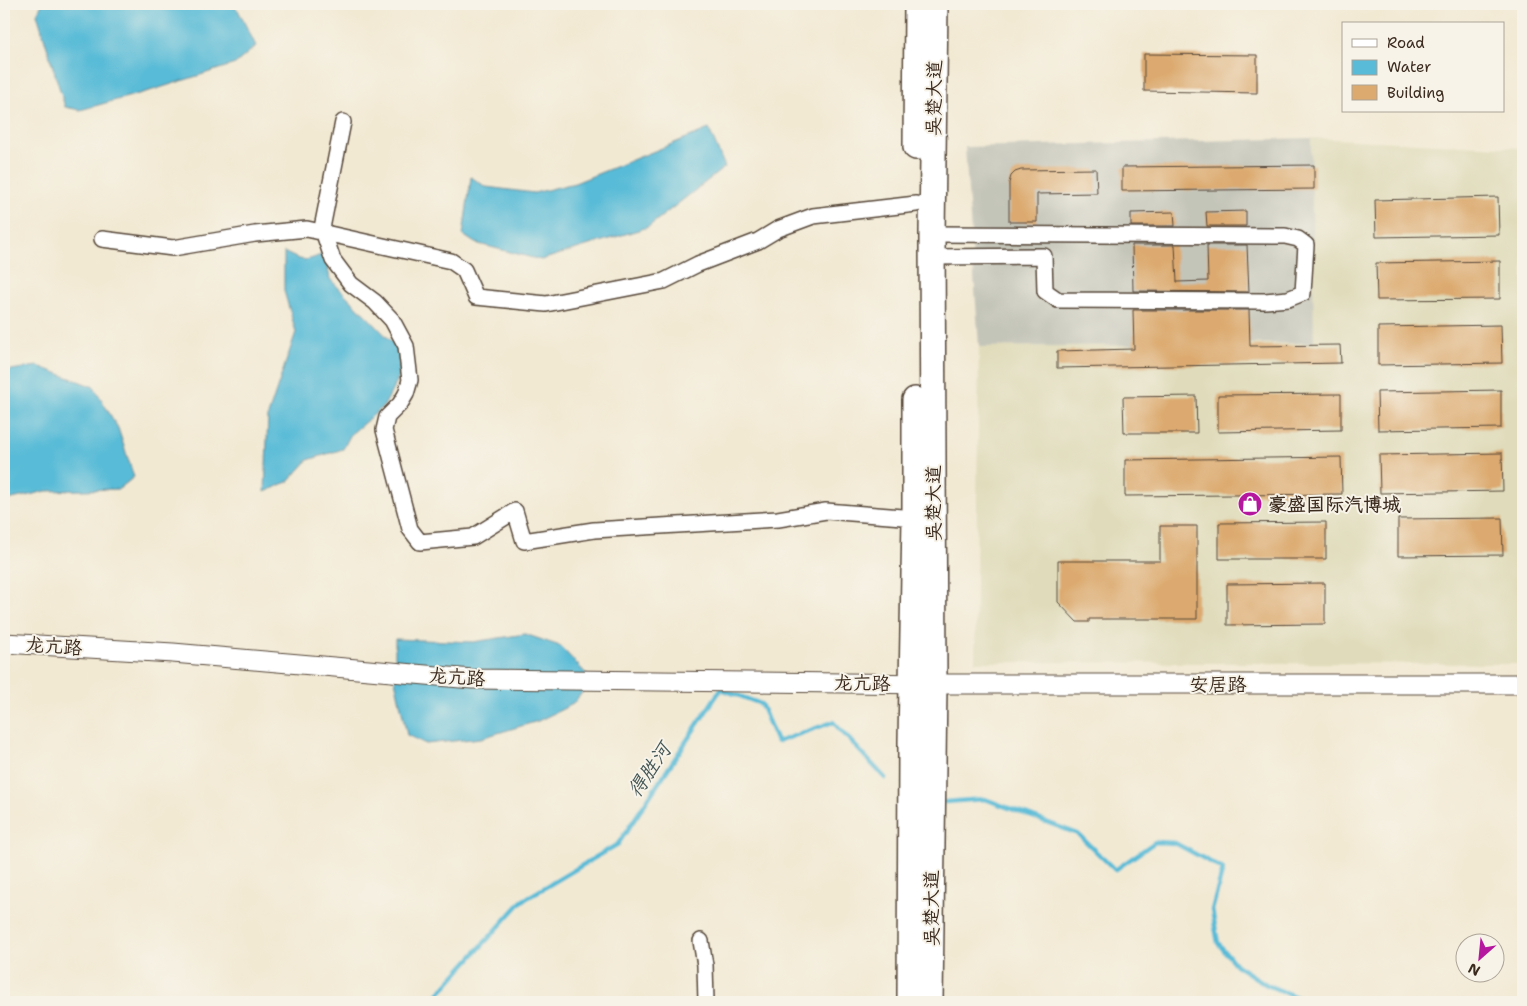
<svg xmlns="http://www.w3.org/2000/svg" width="1527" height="1006" font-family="'Shantell Sans','LXGW WenKai TC',sans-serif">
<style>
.built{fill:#e0dcbb}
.industrial{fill:#c4c5b9}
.water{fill:#59bbd7;stroke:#4a727a}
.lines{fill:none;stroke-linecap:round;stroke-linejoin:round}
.stream{stroke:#59bbd7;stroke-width:4.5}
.building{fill:#dcaa6f}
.minor-casing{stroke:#564739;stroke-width:18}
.tertiary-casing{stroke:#564739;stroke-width:21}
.trunk-casing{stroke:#564739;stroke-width:28}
.minor{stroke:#fff;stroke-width:15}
.tertiary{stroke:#fff;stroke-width:19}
.trunk{stroke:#fff;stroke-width:25}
.labels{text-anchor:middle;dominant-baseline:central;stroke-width:4;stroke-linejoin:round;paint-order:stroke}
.street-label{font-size:19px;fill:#3b2a1e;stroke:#f7f3e8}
.poi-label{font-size:19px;font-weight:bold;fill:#3b2a1e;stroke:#f7f3e8;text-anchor:start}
.water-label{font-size:20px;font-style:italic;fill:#445656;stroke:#f7f3e8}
</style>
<rect width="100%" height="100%" fill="#f7f3e8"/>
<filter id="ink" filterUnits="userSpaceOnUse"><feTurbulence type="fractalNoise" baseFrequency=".02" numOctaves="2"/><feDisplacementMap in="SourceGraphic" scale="10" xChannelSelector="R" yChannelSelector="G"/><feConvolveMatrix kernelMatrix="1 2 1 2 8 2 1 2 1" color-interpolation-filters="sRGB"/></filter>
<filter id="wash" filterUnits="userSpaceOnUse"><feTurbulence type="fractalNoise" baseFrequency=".0096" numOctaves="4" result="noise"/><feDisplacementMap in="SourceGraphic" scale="20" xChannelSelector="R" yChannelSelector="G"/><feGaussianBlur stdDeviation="1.12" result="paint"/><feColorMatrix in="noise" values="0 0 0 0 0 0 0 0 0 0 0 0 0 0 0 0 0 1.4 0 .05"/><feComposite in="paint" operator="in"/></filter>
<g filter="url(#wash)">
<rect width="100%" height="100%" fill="#f2e9d3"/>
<polygon class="built" points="1311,138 1523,148 1523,664 975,662 979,347 1313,343"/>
<polygon class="industrial" points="1311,138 1314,343 979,347 965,147"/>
<g class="water">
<polygon points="42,4 231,4 238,10 256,46 235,64 153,90 80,110 65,107 37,14"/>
<polygon points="709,129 725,167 648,227 541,260 475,243 463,235 471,177 486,187 534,193 575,183"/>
<path d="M284,252C303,262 305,262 325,253L330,279L398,348L400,375L384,406L351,434L343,449L308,460L289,481L265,492L268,415L296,332L284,291Z"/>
<polygon points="38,366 94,387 118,428 134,477 119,489 46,491 4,501 4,371"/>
<polygon points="525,634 560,646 592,680 573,704 538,721 481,738 426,744 407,735 395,680 395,639 473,642"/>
</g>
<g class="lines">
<g class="stream">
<polyline points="945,802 985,799 1078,834 1115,870 1155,842 1175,843 1223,869 1212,910 1218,943 1236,965 1267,985 1309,1002"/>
<polyline points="431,1002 522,901 618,844 721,689 761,704 777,742 833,722 885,778"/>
</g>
</g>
<g id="blocks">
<g class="building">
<polygon points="1144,54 1257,55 1257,93 1144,91"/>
<polygon points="1314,165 1314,189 1122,191 1122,167"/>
<polygon points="1096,169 1097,193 1037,194 1037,222 1009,222 1009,183 1011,176 1015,172 1021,170"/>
<polygon points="1498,197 1499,235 1376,237 1375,200"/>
<polygon points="1246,211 1246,226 1207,226 1206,212"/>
<polygon points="1174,212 1175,226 1131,226 1131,213"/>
<polygon points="1132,245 1175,245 1177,282 1208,281 1207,245 1247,245 1249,292 1133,291"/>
<polygon points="1500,261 1500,299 1377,300 1376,263"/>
<polygon points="1133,310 1249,310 1250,346 1340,345 1341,363 1057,368 1057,351 1134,349"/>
<polygon points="1501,325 1502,363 1378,365 1378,327"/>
<polygon points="1501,390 1501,428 1378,430 1377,392"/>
<polygon points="1341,394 1341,430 1218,432 1218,395"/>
<polygon points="1196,396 1197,433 1124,433 1123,397"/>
<polygon points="1502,453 1503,491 1380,493 1379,455"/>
<polygon points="1341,457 1342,494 1125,496 1125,460"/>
<polygon points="1502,518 1503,555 1398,556 1398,519"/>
<polygon points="1326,522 1326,559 1219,559 1219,523"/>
<polygon points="1160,526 1197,526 1197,619 1089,619 1089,622 1077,622 1058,602 1058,561 1160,561"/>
<polygon points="1325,583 1325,624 1227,625 1227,584"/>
</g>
</g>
</g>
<g filter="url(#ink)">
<use href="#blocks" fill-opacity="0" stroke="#564739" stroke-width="1"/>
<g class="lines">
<defs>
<g id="minor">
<polyline points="343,122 322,228 333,260 351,284 375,302 392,320 406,346 410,380 406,394 400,404 387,417 384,430 410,529 420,542 473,537 515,511 524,541 594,530 778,519 826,511 915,518"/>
<polyline points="932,234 1285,236 1298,239 1306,245 1303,293 1288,299 1265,301 1058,300 1045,291 1044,256 932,257"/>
<polyline points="102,239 173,248 255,234 307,229 451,261 464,270 476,297 546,304 664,281 698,264 758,241 778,229 813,216 916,204"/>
<polyline points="701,941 705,965 706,1002"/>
</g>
<polyline id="tertiary" points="4,643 173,653 472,679 934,684 1523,684"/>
<g id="trunk">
<polyline points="916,147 917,4"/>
<polyline points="910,1002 911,741 915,518 915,400"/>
<polyline points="930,1002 934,684 932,234 935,4"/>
</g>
</defs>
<use href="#minor" class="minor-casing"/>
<use href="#tertiary" class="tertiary-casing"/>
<use href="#trunk" class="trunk-casing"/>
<use href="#minor" class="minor"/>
<use href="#tertiary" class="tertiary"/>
<use href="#trunk" class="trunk"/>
</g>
</g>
<defs>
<symbol id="shop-disc" viewBox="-11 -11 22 22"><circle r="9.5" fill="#b5179e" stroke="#f7f3e8"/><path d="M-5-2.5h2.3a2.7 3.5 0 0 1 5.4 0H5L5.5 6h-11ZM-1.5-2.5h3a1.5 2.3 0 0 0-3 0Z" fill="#fff"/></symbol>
</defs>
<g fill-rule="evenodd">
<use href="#shop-disc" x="1236" y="490" width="28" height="28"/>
</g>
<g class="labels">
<g class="street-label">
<text transform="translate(934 98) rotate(-89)">吴楚大道</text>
<text transform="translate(933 503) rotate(-90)">吴楚大道</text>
<text transform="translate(54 646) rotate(4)">龙亢路</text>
<text transform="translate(457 677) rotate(4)">龙亢路</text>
<text transform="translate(862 683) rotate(1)">龙亢路</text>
<text x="1218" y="684">安居路</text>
<text transform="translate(931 908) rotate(-90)">吴楚大道</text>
</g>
<g class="poi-label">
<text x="1268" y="504">豪盛国际汽博城</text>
</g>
<g class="water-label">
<text transform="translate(649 770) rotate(-56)">得胜河</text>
</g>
</g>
<rect width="1527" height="1006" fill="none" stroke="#f7f3e8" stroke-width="20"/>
<rect x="1342" y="22" width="162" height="90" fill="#f7f3e8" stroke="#aca397"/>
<rect x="1352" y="39" width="25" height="8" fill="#ffffff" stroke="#aca397"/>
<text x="1387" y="48" font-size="15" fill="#3b2a1e">Road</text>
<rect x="1352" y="60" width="25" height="15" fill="#59bbd7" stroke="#aca397"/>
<text x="1387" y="72" font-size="15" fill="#3b2a1e">Water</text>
<rect x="1352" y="85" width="25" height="15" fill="#dcaa6f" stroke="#aca397"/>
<text x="1387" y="98" font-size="15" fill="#3b2a1e">Building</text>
<g transform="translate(1480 958) rotate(207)"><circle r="24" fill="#f7f3e8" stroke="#aca397"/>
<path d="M0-4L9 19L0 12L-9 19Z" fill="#b5179e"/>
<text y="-8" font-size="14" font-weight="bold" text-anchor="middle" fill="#3b2a1e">N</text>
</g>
</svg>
